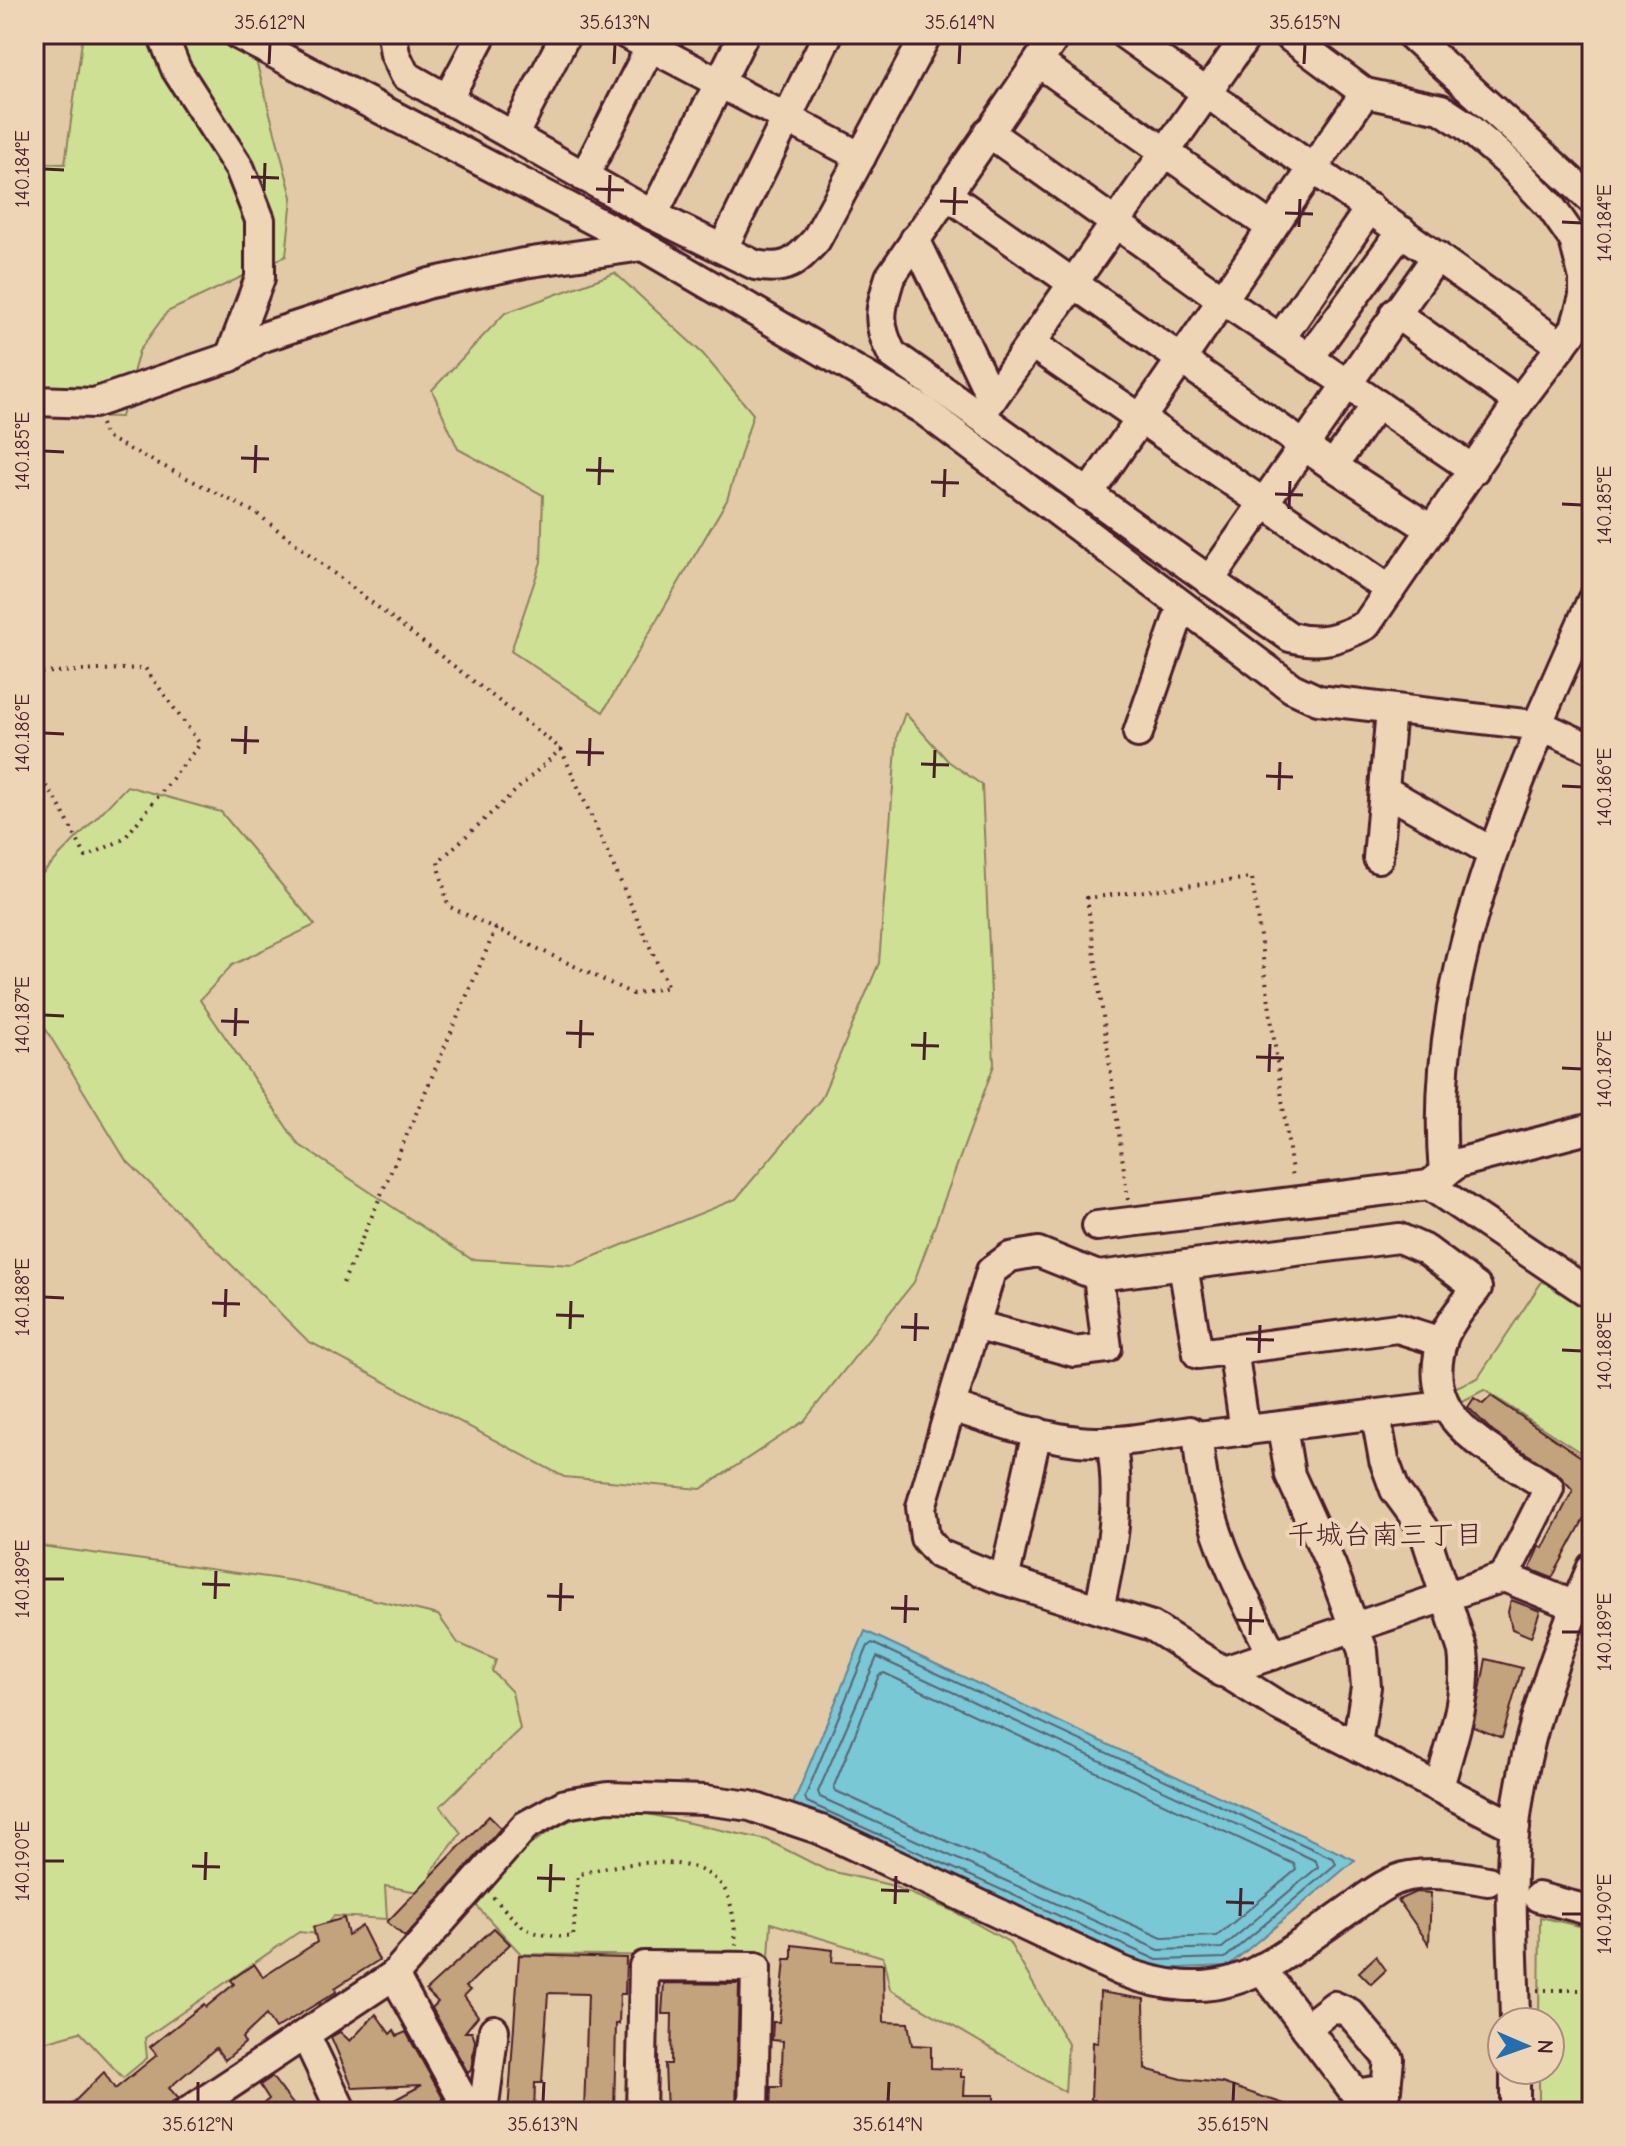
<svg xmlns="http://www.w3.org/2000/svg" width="1626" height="2146" font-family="'Comic Neue','Klee One',sans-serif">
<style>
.green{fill:#cee094;stroke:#8c8060;stroke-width:2}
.water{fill:#79c8d6;stroke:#668492;stroke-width:2}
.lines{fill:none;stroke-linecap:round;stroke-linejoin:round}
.shore{stroke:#5d636f;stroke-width:2}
.building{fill:#c3a37b;stroke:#4a1f2b;stroke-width:2}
.minor-casing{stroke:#4a1f2b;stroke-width:34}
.path{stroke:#4a1f2b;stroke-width:4;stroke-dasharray:2 6;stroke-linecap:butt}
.minor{stroke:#edd5b5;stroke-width:28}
.ticks{fill:none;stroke:#4a1f2b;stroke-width:3}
.labels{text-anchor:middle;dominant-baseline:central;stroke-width:8;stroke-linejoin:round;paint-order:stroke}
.neighbourhood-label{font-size:28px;fill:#4a1f2b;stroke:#edd5b5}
.neatline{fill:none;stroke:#4a1f2b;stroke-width:3}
.ticks-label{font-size:20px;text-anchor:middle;fill:#4a1f2b}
</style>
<rect width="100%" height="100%" fill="#e3caa6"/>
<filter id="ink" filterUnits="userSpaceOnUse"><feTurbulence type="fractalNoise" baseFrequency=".0125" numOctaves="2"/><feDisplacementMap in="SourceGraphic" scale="16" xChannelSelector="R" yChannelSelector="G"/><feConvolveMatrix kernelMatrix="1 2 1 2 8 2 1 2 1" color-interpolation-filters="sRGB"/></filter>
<g filter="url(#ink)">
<g class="green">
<polygon points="83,34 249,34 292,197 286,256 167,312 139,351 121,417 34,415 34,163 65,164"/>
<polygon points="615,273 703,354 753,414 727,500 603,712 511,651 541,562 543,495 458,449 432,390 505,313"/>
<polygon points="905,713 948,761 982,785 994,1065 914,1282 804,1421 701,1489 564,1477 308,1341 125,1159 42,1023 38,878 127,786 221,812 315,925 232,965 200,1000 298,1144 471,1259 573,1265 736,1199 821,1099 879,963 897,736"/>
<polygon points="1543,1280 1592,1313 1592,1460 1484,1390 1451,1407 1444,1392 1478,1378"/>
<polygon points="34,1545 295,1581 438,1615 458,1643 496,1660 492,1671 512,1692 520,1729 440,1806 461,1833 432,1871 429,1894 385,1886 387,1919 334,1916 318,1934 299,1932 145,2038 147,2058 123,2078 80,2032 34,2045"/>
<path d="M597,1811L648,1814L767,1840L826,1870L890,1885L953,1911L1009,1942L1068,2044L1065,2092L890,1989L883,1957L771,1923L769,1957L521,1954L473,1902C511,1861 541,1826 597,1811Z"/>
<polygon points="1540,1917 1592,1929 1592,2112 1539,2112 1539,2070 1550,2070 1550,2022 1539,2022"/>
</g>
<polygon class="water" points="865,1631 1355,1860 1228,1966 1156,1969 793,1804"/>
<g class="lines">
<g class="shore">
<polygon points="872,1643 1334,1859 1336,1864 1225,1958 1157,1960 807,1802 805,1797 868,1646"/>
<polygon points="877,1657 1316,1861 1318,1867 1222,1948 1159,1950 820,1797 818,1792"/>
<polygon points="884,1673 1294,1864 1296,1870 1217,1936 1162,1938 836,1791 834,1786 879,1675"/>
</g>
</g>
<g class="building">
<polygon points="1491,1396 1587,1461 1584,1465 1592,1471 1592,1504 1552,1578 1530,1569 1539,1546 1543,1548 1573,1490 1558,1474 1493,1432 1468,1407 1474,1398 1483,1404"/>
<polygon points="1511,1600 1540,1611 1531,1637 1512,1629 1508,1612"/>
<polygon points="1486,1659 1522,1668 1502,1738 1473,1727"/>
<polygon points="489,1816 501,1828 405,1937 387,1922"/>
<polygon points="1416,1892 1431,1893 1429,1944 1398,1900"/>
<polygon points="344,1918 348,1935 362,1926 379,1960 335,1988 336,1992 275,2029 266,2015 242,2038 245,2043 225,2060 216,2048 169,2088 178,2098 161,2112 64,2112 104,2072 115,2089 157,2055 150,2047 204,2004 206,2007 234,1984 231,1980 254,1964 263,1977 317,1942 313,1927"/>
<polygon points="494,1928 510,1944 466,1987 470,1990 464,1996 478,2016 465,2032 472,2032 475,2041 471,2070 468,2073 432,2008 438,2002 426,1990"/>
<polygon points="792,1945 833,1950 832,1962 883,1964 884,2022 908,2023 912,2045 931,2046 931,2068 961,2069 961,2077 965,2077 964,2095 994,2095 994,2112 770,2112 771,2087 781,2087 783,2041 772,2040 773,2022 779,2022 785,1959 792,1959"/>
<polygon points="519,1955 626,1958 625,1994 620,1994 619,2024 616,2024 614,2112 584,2112 588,1994 548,1993 542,2083 535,2083 534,2112 508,2112"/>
<polygon points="1376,1956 1386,1970 1371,1984 1359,1972"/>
<polygon points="664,1983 739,1984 736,2112 667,2112 665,2064 671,2064 672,2014 662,2014"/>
<polygon points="1100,1992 1144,1999 1145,2069 1182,2079 1222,2083 1296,2108 1295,2112 1095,2112 1095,2100 1091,2100 1093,2042 1098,2043"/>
<polygon points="376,2014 390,2034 394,2030 397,2036 406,2032 444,2100 416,2111 415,2108 404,2112 372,2112 422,2085 353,2088 331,2037 340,2032 350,2041"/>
<polygon points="272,2077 299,2112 253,2112 269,2099 260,2085"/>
</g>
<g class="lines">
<defs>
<g id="minor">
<polyline points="162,34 176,69 240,169 260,220 260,278 230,357"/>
<polyline points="237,34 643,246 922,409 1292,688 1318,700 1542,726 1592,749"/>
<path d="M392,34L395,54L405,75L653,215L755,265C787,271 795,263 816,240L927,34"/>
<polyline points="626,34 861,157"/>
<path d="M1057,34L890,277C880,309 876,324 892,354C1026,448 1156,544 1290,637C1320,645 1339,639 1366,625L1519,402L1575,328L1584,297V278L1574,240L1551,207L1509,163L1465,125L1441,109L1365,93L1286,34"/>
<polyline points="1124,34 1562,346"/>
<polyline points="1410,34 1592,200"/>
<polyline points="1038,62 1272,228"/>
<polyline points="447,100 482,34"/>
<polyline points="988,132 1223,300 1474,470"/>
<polyline points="513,136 566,34"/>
<polyline points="584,177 657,34"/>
<polyline points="946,194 1333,466 1432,530"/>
<polyline points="653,215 744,34"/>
<polyline points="915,239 992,399"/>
<polyline points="723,248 828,34"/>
<polyline points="1395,313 1519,402"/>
<polyline points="1280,339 1370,208"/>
<polyline points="1032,344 1390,590"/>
<polyline points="1309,358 1402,231"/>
<polyline points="34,401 94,403 230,357 260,338 430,283 524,263 643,246"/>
<polyline points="980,416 1248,34"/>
<polyline points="1333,466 1377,404"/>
<polyline points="1087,496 1365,93"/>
<polyline points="1209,581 1437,256"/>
<polyline points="1537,725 1592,600"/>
<polyline points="1138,733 1182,606"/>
<polyline points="1384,790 1492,852"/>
<polyline points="1378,858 1391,709"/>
<path d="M1444,1174C1430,1017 1482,868 1542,726"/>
<polyline points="1433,1182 1458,1163 1592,1128"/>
<polyline points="1097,1226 1429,1185 1592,1295"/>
<polyline points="1183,1266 1198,1354 1397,1328 1442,1342"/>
<polyline points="975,1325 1074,1352 1107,1348 1098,1276"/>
<polyline points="1233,1349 1245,1431"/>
<path d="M951,1407C992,1419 1035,1436 1078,1441C1114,1445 1154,1436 1190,1431L1198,1436L1443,1406"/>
<path d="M1376,1416L1384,1460L1395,1490L1423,1528L1463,1651C1469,1697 1451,1743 1439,1787"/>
<polyline points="1282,1427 1290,1475 1331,1565 1363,1651 1366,1687 1357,1744"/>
<path d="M1198,1436C1202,1517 1236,1584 1273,1655"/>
<path d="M1504,1577L1549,1488C1492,1448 1416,1422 1443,1339C1449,1321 1466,1303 1477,1288L1426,1250L1399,1238L1098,1276L1038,1252L1010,1257L991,1271L921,1507L925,1538L939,1554L995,1577L1152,1626L1277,1705L1515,1827"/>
<polyline points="1004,1580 1037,1432"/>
<path d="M1099,1609C1112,1551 1122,1501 1111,1441"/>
<polyline points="1221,1672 1504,1577 1575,1606"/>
<polyline points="1538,1897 1592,1911"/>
<polyline points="1261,1968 1356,2094 1386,2089 1389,2059 1350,2013 1334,2006 1306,2028"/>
<polyline points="394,1975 470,2112"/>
<path d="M1515,2022C1514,1958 1508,1890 1515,1825C1525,1735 1556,1650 1592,1567"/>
<polyline points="305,2034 342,2112"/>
<polyline points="1515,2070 1515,2112"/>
<path d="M188,2112L394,1975L525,1826L565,1804L608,1797L705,1800L750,1806L821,1830L1121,1971C1228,2010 1265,1968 1350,1909C1367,1897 1387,1880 1409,1876C1437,1871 1460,1876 1488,1881"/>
<polyline points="483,2112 494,2030"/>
<polyline points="641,2112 644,1966 756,1967 753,2112"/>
</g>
</defs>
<use href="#minor" class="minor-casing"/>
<g class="path">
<polyline points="101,424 106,437 256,513 561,749 668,987 633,994 448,906 438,862 561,749"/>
<polyline points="34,673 145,668 200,744 124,839 86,857 57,801 34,769"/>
<polyline points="1128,1200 1087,898 1252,878 1293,1179"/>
<polyline points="343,1283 496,928"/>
<path d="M493,1897C525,1931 525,1935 573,1937L578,1875C614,1863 701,1849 725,1890C733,1904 735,1929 736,1945"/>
<polyline points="1537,1990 1592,1990"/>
</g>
<use href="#minor" class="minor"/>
</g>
</g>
<path class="ticks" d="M269,64L270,44M614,64L615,44M959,64L960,44M1304,64L1305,44M44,169L64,170M251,177L279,178M596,189L624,190M264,191L265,163M940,201L968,202M609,203L610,175M1285,213L1313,214M954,215L955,187M1562,222L1582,223M1299,227L1300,199M44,451L64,452M241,458L269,459M586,470L614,471M255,473L256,445M931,482L959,483M599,485L600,457M1275,494L1303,495M944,497L945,469M1562,504L1582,505M1289,509L1290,481M44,733L64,734M231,740L259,741M576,752L604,753M245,754L246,726M921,764L949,765M589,766L590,738M1266,776L1293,777M934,778L935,750M1562,786L1582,787M1279,790L1280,762M44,1015L64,1016M221,1021L249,1022M566,1033L594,1034M235,1036L236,1008M911,1045L939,1046M580,1048L581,1020M1256,1057L1284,1058M924,1060L925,1032M1562,1068L1582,1069M1269,1072L1270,1044M44,1297L64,1298M212,1303L240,1304M556,1315L584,1316M225,1317L226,1289M901,1327L929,1328M570,1329L571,1301M1246,1339L1274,1340M915,1341L916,1313M1562,1350L1582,1351M1259,1353L1260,1325M44,1579H64M202,1584L230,1585M547,1596L574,1597M215,1599L216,1571M891,1608L919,1609M560,1611L561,1583M1236,1620L1264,1621M905,1623L906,1595M1562,1632H1582M1250,1635L1251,1607M44,1861H64M192,1866L220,1867M537,1878L565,1879M205,1880L206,1852M881,1890L909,1891M550,1892L551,1864M1226,1902L1254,1903M895,1904L896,1876M1562,1914H1582M1240,1916L1241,1888M198,2102V2082M543,2102L544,2082M888,2102L889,2082M1233,2102L1234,2082"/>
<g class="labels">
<g class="neighbourhood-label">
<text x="1385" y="1535">千城台南三丁目</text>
</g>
</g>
<rect width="1626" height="2146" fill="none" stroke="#edd5b5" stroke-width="88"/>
<g transform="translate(1526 2046) rotate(92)"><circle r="38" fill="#edd5b5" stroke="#ac8c7e" stroke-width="2"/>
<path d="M0-6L14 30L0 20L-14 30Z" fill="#1f6fb2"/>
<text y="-12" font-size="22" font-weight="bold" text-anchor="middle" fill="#4a1f2b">N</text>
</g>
<rect x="44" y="44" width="1538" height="2058" class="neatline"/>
<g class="ticks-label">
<text x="270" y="29">35.612°N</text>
<text x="615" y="29">35.613°N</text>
<text x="960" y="29">35.614°N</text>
<text x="1305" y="29">35.615°N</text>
<text transform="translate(22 169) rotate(-90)" y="7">140.184°E</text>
<text transform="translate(1604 223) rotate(-90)" y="7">140.184°E</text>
<text transform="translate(22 451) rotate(-90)" y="7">140.185°E</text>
<text transform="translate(1604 505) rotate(-90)" y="7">140.185°E</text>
<text transform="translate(22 733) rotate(-90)" y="7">140.186°E</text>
<text transform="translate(1604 787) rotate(-90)" y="7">140.186°E</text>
<text transform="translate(22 1015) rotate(-90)" y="7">140.187°E</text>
<text transform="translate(1604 1069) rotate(-90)" y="7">140.187°E</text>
<text transform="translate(22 1297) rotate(-90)" y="7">140.188°E</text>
<text transform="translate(1604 1351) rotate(-90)" y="7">140.188°E</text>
<text transform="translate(22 1579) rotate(-90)" y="7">140.189°E</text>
<text transform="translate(1604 1632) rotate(-90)" y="7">140.189°E</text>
<text transform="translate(22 1861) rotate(-90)" y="7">140.190°E</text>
<text transform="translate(1604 1914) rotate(-90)" y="7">140.190°E</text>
<text x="198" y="2131">35.612°N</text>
<text x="543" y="2131">35.613°N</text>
<text x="888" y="2131">35.614°N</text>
<text x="1233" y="2131">35.615°N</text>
</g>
</svg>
